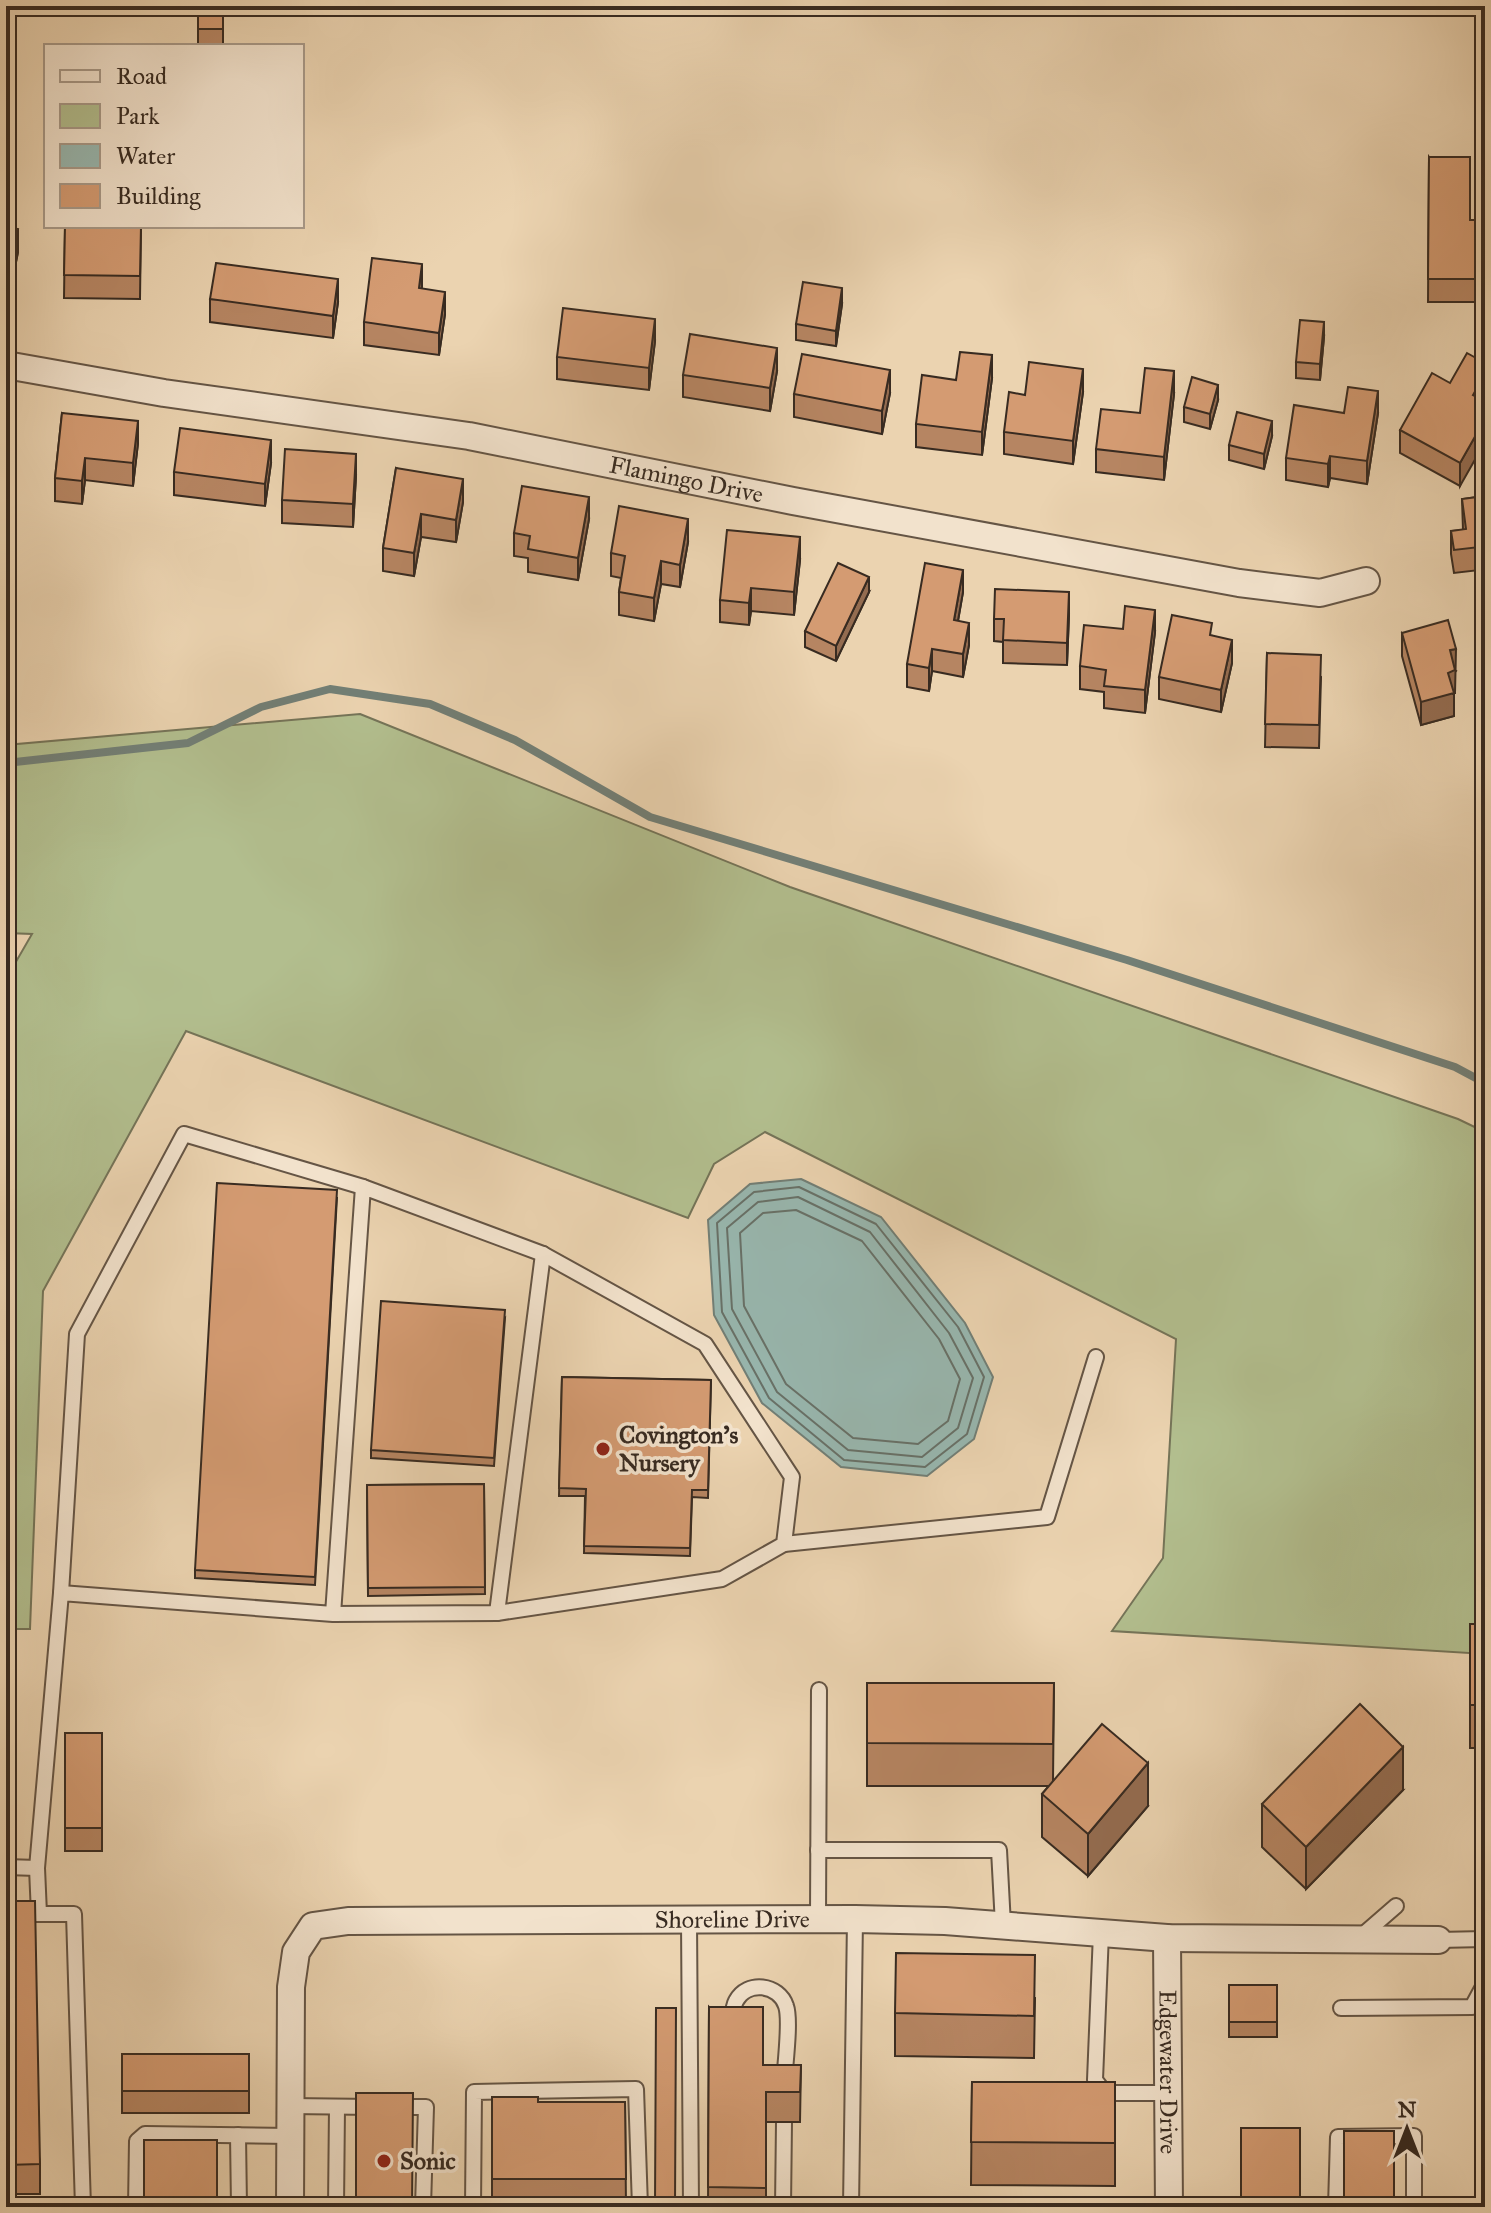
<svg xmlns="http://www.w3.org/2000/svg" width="1491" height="2213" font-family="'IM FELL Great Primer',serif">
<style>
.green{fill:#b2be8e;stroke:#757458;stroke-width:2}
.water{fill:#98b7af;stroke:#727f76;stroke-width:2}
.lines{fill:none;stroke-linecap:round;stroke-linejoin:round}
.shore{stroke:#687168;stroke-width:2}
.stream{stroke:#727f76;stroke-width:8}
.service-casing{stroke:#655545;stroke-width:18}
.minor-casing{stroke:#655545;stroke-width:30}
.service{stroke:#f2e2cc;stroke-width:14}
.minor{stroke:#f2e2cc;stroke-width:26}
.wall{fill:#b68562;stroke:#382b21;stroke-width:2}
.shaded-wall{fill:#946c50;stroke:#382b21;stroke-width:2}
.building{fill:#d49b72;stroke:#382b21;stroke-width:2}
.poi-dot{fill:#8f2418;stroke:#f2e2cc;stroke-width:3}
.labels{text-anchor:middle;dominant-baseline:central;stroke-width:7;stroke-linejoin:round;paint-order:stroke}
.street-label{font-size:24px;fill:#382b21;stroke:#f2e2cc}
.poi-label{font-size:24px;font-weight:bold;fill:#382b21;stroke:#f2e2cc;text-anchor:start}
</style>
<rect width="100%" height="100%" fill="#ebd3b0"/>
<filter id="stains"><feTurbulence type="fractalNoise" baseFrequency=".0025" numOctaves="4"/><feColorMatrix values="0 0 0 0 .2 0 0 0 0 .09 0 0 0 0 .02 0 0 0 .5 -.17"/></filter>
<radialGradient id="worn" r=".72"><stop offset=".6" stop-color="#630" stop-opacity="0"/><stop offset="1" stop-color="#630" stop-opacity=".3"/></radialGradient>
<polygon class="green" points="360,714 790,887 1458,1119 1485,1132 1485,1654 1112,1631 1163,1558 1176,1339 765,1132 714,1164 688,1218 186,1031 43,1291 30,1629 6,1629 6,979 32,934 6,933 6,745"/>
<polygon class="water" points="801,1179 881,1217 965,1323 993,1377 974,1439 927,1476 841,1467 762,1403 714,1315 708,1220 750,1184"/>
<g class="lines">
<g class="shore">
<polygon points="799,1187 876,1224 958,1327 984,1377 967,1434 925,1467 844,1460 769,1398 722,1312 717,1223 754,1192"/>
<polygon points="798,1197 870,1232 949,1333 973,1378 958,1428 922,1457 848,1450 777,1392 732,1309 727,1228 758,1202"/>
<polygon points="796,1210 862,1241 939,1339 960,1379 948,1421 918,1444 853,1438 786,1384 744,1306 740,1233 763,1213"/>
</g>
<polyline class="stream" points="6,763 188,743 261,707 330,689 430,704 515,740 650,817 1127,960 1455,1067 1485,1083"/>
<defs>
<g id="service">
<polyline points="784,1544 1047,1517 1096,1357"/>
<polyline points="61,1593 77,1334 184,1134 363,1187"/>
<polyline points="497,1613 543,1254"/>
<polyline points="818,1850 999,1850 1003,1925"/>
<polyline points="6,1867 37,1868"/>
<polyline points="6,1914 74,1914 83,2207"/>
<polyline points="39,1914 37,1868 61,1593 333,1614 497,1613 722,1579 784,1544 792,1477 705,1344 543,1254 363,1187 333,1614"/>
<polyline points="818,1919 819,1690"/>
<polyline points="689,1920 691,2207"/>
<polyline points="1101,1933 1095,2080 1105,2093 1168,2093"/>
<polyline points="1358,1939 1396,1906"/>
<polyline points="1438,1940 1485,1939"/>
<polyline points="1341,2008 1472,2007 1485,1983"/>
<path d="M732,2026C733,2018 732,2008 736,2001C747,1980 779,1984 786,2006C791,2020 785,2065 784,2083"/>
<polyline points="290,2106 374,2107"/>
<polyline points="395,2107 426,2107 423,2207"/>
<polyline points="238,2135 239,2207"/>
<polyline points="136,2207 137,2141 145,2134 290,2136"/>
<polyline points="336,2207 337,2107"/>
<polyline points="473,2207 474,2092 636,2089 640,2207"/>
<polyline points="783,2207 784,2122"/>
<polyline points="851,2207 855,1919"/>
<polyline points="1336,2207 1338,2137 1414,2136 1414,2207"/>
</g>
<g id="minor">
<path id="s1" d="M6,365L164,393L469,436L793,501L1239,583L1320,593L1366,581"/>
<path id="s2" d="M1167,1938L1169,2207"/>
<path id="s3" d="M290,2207L291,1987L296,1952L313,1926L348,1921L855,1919L945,1921L1167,1938L1438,1940"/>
</g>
</defs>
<use href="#service" class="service-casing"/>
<use href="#minor" class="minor-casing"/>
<use href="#service" class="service"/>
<use href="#minor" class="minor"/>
</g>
<g class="wall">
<rect x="198" y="6" width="25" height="39"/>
<polygon points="1429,157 1470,220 1485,220 1485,283 1477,282 1477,302 1428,302"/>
<polygon points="65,226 141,226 140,299 64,298"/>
<polygon points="6,227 18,252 10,292 6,291"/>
<polygon points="422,289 445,314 439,355 364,345 364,322"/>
<polygon points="210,299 338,302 333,338 210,322"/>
<polygon points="842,304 836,346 796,340 796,324"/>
<polygon points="1324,337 1320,380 1296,378 1296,362"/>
<polygon points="655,341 649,390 557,379 557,357"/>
<polygon points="777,371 770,411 683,397 683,375"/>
<polygon points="992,378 982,455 916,447 916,424 956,380"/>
<polygon points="1083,392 1073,464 1004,454 1004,432 1025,395"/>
<polygon points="890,393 882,434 794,417 794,394"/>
<polygon points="1174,394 1164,480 1096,472 1096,449"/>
<polygon points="1218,400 1210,429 1184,422 1184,407"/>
<polygon points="1483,400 1460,486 1400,453 1400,430"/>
<polygon points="62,413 138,443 133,486 85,480 82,504 55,501 55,478"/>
<polygon points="1344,413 1378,413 1367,484 1330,478 1328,487 1286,480 1286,458"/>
<polygon points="1272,436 1264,469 1229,460 1229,445"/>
<polygon points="271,463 265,506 174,495 174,472"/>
<polygon points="396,468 463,502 456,542 421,537 414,576 383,571 383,548"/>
<polygon points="356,476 353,527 282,523 282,500"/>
<polygon points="1485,496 1485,610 1479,570 1454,573 1451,554 1451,531 1463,530 1462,499"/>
<polygon points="589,519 578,580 528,572 528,558 514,556 514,533"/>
<polygon points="688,542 680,587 661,584 654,621 619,615 619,592 621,578 611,576 611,553"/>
<polygon points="800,560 794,615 751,611 749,625 720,622 720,600"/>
<polygon points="869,592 836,661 805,647 805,631"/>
<polygon points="963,592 958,621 969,645 963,677 932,671 929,691 907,687 907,664"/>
<polygon points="1069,614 1067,665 1003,663 1003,642 994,641 994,619"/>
<polygon points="1155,632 1145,713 1104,708 1104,692 1080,689 1080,666"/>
<polygon points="1402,633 1456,671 1455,672 1455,693 1454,693 1454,716 1421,725 1402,656"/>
<polygon points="1212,636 1232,663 1221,712 1159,699 1159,677"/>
<polygon points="1267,653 1321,677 1319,748 1265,747"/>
<polygon points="337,1197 315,1585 195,1578 195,1570"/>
<polygon points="505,1318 494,1466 371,1458 371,1450"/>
<polygon points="562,1377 711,1380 708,1498 692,1497 690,1556 584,1553 585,1496 559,1496"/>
<polygon points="484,1484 485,1594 368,1596 367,1485"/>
<rect x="1470" y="1624" width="15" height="124"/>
<polygon points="867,1683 1054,1683 1053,1781 1148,1806 1088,1876 1042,1837 1042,1794 1049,1786 867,1786"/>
<rect x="65" y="1733" width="37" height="118"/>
<polygon points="1403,1790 1306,1889 1262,1847 1262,1804"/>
<polygon points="6,1901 40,2164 40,2194 6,2194"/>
<rect x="1229" y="1985" width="48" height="52"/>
<polygon points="1035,1998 1034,2058 895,2056 895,2013"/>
<polygon points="709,2007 763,2065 801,2065 800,2122 766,2122 766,2207 708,2207"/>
<rect x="122" y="2054" width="127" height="59"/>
<polygon points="972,2082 1115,2082 1115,2186 971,2185"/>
<polygon points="356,2093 412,2207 356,2207"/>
<polygon points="492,2097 538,2102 625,2102 626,2207 492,2207"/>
</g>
<g class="shaded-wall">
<polygon points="18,229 18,252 10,292 10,270"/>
<polygon points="422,264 422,287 419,311 419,288"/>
<polygon points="338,279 338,302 333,338 333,316"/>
<polygon points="842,288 842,304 836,346 836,331"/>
<polygon points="445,292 445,314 439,355 439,333"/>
<polygon points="655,319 655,341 649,390 649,368"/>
<polygon points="1324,322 1324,337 1320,380 1320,364"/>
<polygon points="777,348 777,371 770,411 770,388"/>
<polygon points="992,355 992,378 982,455 982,432"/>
<polygon points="1083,369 1083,392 1073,464 1073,441"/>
<polygon points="890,370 890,393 882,434 882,411"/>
<polygon points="1174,371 1174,394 1164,480 1164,457"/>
<polygon points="1485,374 1485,397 1473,417 1473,395"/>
<polygon points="1218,385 1218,400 1210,429 1210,414"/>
<polygon points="1378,391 1378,413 1367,484 1367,461"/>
<polygon points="1485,419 1485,442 1460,486 1460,463"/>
<polygon points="138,421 138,443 133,486 133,463"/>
<polygon points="1272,421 1272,436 1264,469 1264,454"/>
<polygon points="271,440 271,463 265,506 265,484"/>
<polygon points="356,454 356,476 353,527 353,504"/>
<polygon points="1330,456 1330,478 1328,487 1328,464"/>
<polygon points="85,458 85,480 82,504 82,481"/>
<polygon points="463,479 463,502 456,542 456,520"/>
<polygon points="589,497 589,519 578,580 578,558"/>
<polygon points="421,514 421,537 414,576 414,553"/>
<polygon points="688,519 688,542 680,587 680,565"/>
<polygon points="800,537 800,560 794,615 794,592"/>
<polygon points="661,561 661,584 654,621 654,598"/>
<polygon points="963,570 963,592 954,643 954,620"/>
<polygon points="869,577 869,592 836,661 836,646"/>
<polygon points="751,588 751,611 749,625 749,603"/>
<polygon points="1069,592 1069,614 1067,665 1067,643"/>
<polygon points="1155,610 1155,632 1145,713 1145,690"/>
<polygon points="969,623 969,645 963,677 963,654"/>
<polygon points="1232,640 1232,663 1221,712 1221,690"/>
<polygon points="932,649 932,671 929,691 929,668"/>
<polygon points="1456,649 1455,693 1452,694 1454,693 1454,716 1421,725 1421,702 1450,650"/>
<polygon points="1403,1747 1403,1790 1306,1889 1306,1847"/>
<polygon points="1148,1763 1148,1806 1088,1876 1088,1834"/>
</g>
<g class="building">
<rect x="198" y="6" width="25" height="23"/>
<polygon points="1429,157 1470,157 1470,220 1485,220 1485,260 1477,260 1477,279 1428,279"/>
<polygon points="65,226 141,226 140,276 64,275"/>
<polygon points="6,227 18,229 10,270 6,269"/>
<polygon points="372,258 422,264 419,288 445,292 439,333 364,322"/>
<polygon points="216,263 338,279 333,316 210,299"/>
<polygon points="803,282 842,288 836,331 796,324"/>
<polygon points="563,308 655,319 649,368 557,357"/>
<polygon points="1300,320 1324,322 1320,364 1296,362"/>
<polygon points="690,334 777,348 770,388 683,375"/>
<polygon points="960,352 992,355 982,432 916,424 922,375 956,380"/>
<polygon points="1467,353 1485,363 1485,374 1473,395 1485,401 1485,419 1460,463 1400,430 1432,373 1450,383"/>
<polygon points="802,354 890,370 882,411 794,394"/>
<polygon points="1029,362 1083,369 1073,441 1004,432 1009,392 1025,395"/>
<polygon points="1145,368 1174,371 1164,457 1096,449 1101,409 1140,413"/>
<polygon points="1192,377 1218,385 1210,414 1184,407"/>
<polygon points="1348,387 1378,391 1367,461 1330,456 1328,464 1286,458 1294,405 1344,413"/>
<polygon points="1237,412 1272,421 1264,454 1229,445"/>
<polygon points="62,413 138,421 133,463 85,458 82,481 55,478"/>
<polygon points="180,428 271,440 265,484 174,472"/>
<polygon points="285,449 356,454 353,504 282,500"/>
<polygon points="396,468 463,479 456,520 421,514 414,553 383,548"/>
<polygon points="522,486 589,497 578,558 528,549 530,536 514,533"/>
<polygon points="1485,496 1485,587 1479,547 1454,550 1451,531 1466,529 1462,499"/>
<polygon points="619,506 688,519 680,565 661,561 654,598 619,592 625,556 611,553"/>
<polygon points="727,530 800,537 794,592 751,588 749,603 720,600"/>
<polygon points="838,563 869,577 836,646 805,631"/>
<polygon points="925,563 963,570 954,620 969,623 963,654 932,649 929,668 907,664"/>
<polygon points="995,589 1069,592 1067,643 1003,640 1004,619 994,619"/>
<polygon points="1125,606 1155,610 1145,690 1104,686 1106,670 1080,666 1084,625 1123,629"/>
<polygon points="1172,615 1212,623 1210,635 1232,640 1221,690 1159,677"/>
<polygon points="1448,620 1456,649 1450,650 1455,670 1448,673 1454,693 1421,702 1402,633"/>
<polygon points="1267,653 1321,655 1319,725 1265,724"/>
<polygon points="217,1183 337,1190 315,1577 195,1570"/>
<polygon points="381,1301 505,1310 494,1458 371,1450"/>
<polygon points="562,1377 711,1380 708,1490 692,1490 690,1548 584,1546 586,1489 559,1488"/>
<polygon points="484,1484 485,1587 368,1588 367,1485"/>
<rect x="1470" y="1624" width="15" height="81"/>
<polygon points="867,1683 1054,1683 1053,1744 867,1743"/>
<polygon points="1360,1704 1403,1747 1306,1847 1262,1804"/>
<polygon points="1102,1724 1148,1763 1088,1834 1042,1794"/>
<rect x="65" y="1733" width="37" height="95"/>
<polygon points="6,1901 35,1901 40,2164 6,2165"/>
<polygon points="896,1953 1035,1955 1034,2016 895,2013"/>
<rect x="1229" y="1985" width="48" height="37"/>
<polygon points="709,2007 763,2007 763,2065 801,2065 800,2092 766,2092 766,2188 708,2187"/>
<polygon points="656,2008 676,2008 675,2207 655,2207"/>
<rect x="122" y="2054" width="127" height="37"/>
<polygon points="972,2082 1115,2082 1115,2143 971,2142"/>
<polygon points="356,2093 413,2093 412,2207 389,2207 389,2197 378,2197 378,2207 356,2207"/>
<polygon points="492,2097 538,2097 538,2102 625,2102 626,2179 492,2179"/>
<rect x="1241" y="2128" width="59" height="79"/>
<rect x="1344" y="2131" width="50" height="76"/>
<rect x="144" y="2140" width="73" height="67"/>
</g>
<g class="poi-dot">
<circle cx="603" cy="1449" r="8"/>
<circle cx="384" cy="2161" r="8"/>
</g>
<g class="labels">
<g class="street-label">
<text stroke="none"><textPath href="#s1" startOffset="690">Flamingo Drive</textPath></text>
<text stroke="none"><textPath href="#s3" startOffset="706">Shoreline Drive</textPath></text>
<text stroke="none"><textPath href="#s2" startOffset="134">Edgewater Drive</textPath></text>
</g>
<g class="poi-label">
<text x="619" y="1435">Covington's<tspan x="619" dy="28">Nursery</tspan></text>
<text x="400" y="2161">Sonic</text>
</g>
</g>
<rect width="1491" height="2213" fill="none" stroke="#ebd3b0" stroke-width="32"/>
<rect x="8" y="8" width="1475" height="2197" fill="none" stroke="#382b21" stroke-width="4"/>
<rect x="16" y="16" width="1459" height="2181" fill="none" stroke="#382b21" stroke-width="2"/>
<rect x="44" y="44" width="260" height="184" fill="#f2e2cc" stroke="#a89988" stroke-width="2"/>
<rect x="60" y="70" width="40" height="12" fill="#f2e2cc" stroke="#a89988" stroke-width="2"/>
<text x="116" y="84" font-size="24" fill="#382b21">Road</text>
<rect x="60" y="104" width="40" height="24" fill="#b2be8e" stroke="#a89988" stroke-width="2"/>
<text x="116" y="124" font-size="24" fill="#382b21">Park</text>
<rect x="60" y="144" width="40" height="24" fill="#98b7af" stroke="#a89988" stroke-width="2"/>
<text x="116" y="164" font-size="24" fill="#382b21">Water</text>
<rect x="60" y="184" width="40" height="24" fill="#d49b72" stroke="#a89988" stroke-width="2"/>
<text x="116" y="204" font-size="24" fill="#382b21">Building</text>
<g transform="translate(1407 2129)" stroke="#f2e2cc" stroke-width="6" paint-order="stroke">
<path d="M0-6L14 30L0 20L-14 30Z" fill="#382b21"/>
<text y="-12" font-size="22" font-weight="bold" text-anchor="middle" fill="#382b21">N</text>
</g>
<rect width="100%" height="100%" filter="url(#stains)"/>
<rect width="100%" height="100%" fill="url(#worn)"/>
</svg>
